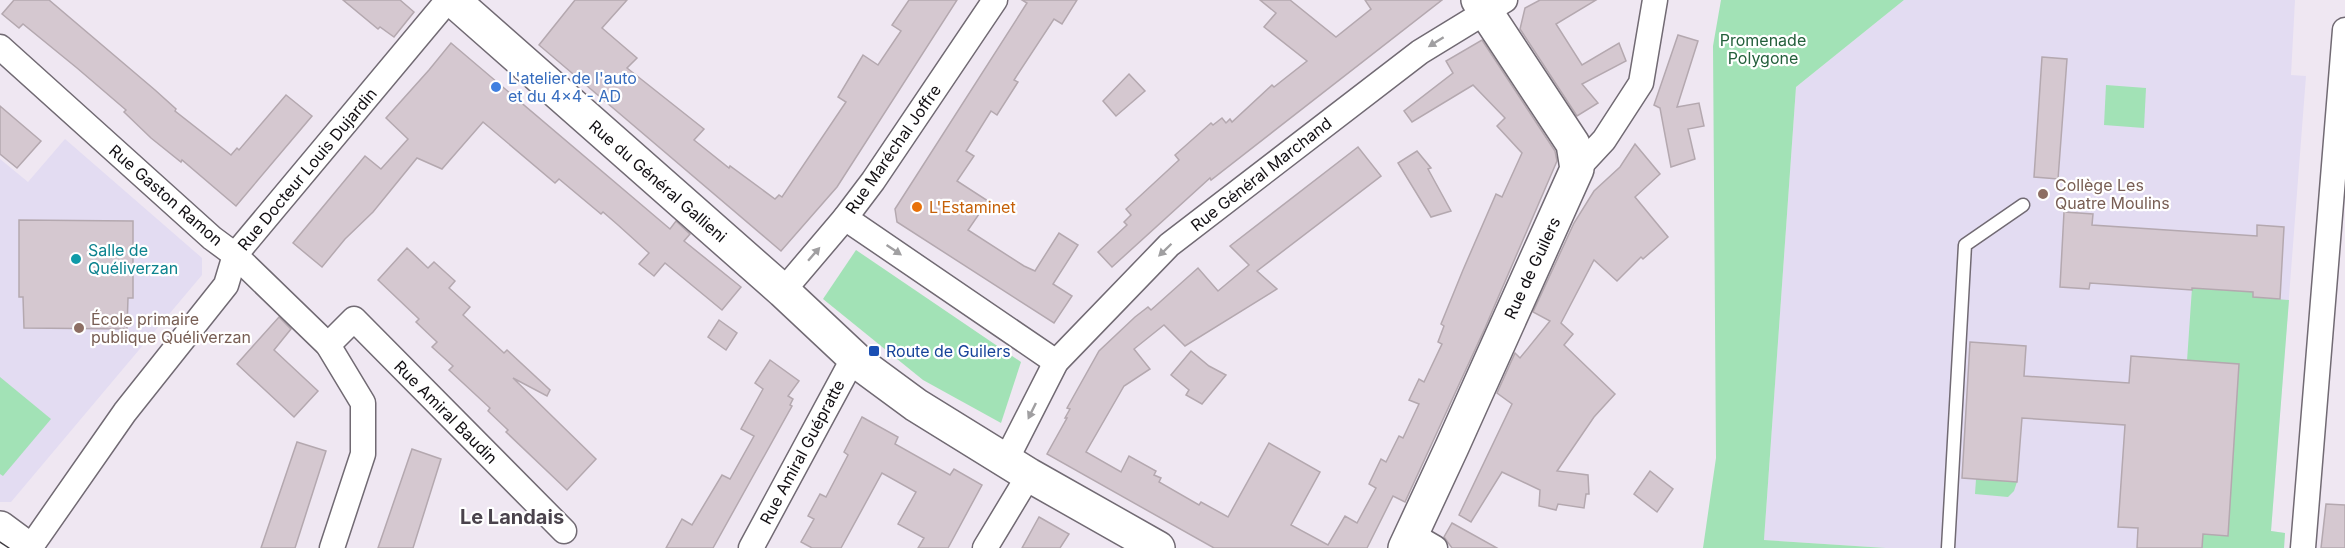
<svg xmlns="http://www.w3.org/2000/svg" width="2345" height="548" font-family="Inter,sans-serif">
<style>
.education{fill:#e3dcf2}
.green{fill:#a2e2b6}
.building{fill:#d5c8d0;stroke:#b4a8af;stroke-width:1.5}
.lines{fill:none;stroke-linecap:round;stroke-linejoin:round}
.lane-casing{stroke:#716a73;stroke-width:15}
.street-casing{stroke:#716a73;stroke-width:27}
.secondary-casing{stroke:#716a73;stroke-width:36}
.lane{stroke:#fff;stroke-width:12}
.street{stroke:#fff;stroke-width:24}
.secondary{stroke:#fff;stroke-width:33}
.tram{stroke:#403c42;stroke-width:1.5}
.oneway{fill:#a09fa1}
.shop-dot{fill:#3f7fe0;stroke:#fff;stroke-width:2}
.education-dot{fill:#8d6e63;stroke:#fff;stroke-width:2}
.food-dot{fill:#e8710a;stroke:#fff;stroke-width:2}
.culture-dot{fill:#0f9aa8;stroke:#fff;stroke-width:2}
.transit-dot{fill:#1a4fb4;stroke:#fff;stroke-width:2}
.labels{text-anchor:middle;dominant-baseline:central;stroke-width:4.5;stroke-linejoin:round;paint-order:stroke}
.park-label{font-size:16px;fill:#23603b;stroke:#fff}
.shop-label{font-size:16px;fill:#366cbe;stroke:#fff;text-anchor:start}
.street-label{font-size:16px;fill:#120f13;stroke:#fff}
.education-label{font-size:16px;fill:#785e54;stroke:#fff;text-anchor:start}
.food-label{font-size:16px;fill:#c56008;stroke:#fff;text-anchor:start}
.culture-label{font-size:16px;fill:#0d838f;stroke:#fff;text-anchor:start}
.transit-label{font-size:16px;fill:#164399;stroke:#fff;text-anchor:start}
.quarter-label{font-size:20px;font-weight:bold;fill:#4a434c;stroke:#fff}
</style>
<rect width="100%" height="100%" fill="#efe7f2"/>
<g class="education">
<polygon points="1904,0 2295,0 2291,75 2306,76 2271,531 2285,533 2284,548 1886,548 1764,540 1796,87"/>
<polygon points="65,139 202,258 202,275 11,502 0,502 0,159 28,182"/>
</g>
<g class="green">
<polygon points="1721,0 1904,0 1796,87 1764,540 1886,548 1703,548 1716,458 1713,46"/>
<polygon points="2106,85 2146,88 2144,128 2104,125"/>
<polygon points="856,250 1021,362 1001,423 923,380 823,299"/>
<polygon points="2192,288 2253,292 2253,297 2289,300 2271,531 2285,533 2284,548 2202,548 2203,534 2227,536 2187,361"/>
<polygon points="0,377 51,419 3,476 0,474"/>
<polygon points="1976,479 2017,482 2014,491 2008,497 1975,494"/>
</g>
<g class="building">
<polygon points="14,0 49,0 155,90 176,109 175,111 231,155 237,148 239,150 286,95 312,116 236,206 182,160 181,162 151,138 124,112 126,110 77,68 23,24 19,28 2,14"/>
<polygon points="343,0 400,0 414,12 394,37 380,27 378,29"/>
<polygon points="575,0 627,0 602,28 637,58 627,68 704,129 694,140 729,168 730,166 775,199 779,195 782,197 846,102 838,97 863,55 878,65 901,31 892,25 909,0 957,0 837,187 781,251 539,45"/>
<polygon points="1022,0 1077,0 1062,24 1054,19 1014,80 1018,82 997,115 991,111 966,151 974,156 957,181 988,201 968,230 1024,266 1035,271 1059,233 1078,245 1053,284 1072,296 1054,323 897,222 895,209 1027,3"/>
<polygon points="1260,0 1290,0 1336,37 1371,9 1365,0 1442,0 1211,180 1210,178 1112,267 1098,252 1127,225 1124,222 1131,215 1126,209 1179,160 1175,155 1211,123 1213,125 1222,118 1226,123 1230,119 1232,122 1272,85 1274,87 1307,61 1264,27 1276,13"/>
<polygon points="1540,0 1596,0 1556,24 1582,65 1619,43 1626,61 1582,84 1598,103 1577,116 1520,29 1525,8"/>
<polygon points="1678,35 1698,41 1677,107 1699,103 1704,126 1688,129 1695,159 1671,167 1660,108 1654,105"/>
<polygon points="1482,40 1555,151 1557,161 1485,328 1405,502 1393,496 1367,548 1214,548 1047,454 1067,418 1065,418 1070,409 1067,408 1099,351 1135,317 1148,307 1151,310 1198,268 1218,291 1249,265 1230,246 1358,147 1381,176 1257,271 1277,289 1185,346 1164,325 1134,349 1150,369 1124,386 1086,452 1121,472 1129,456 1156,471 1154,475 1161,478 1159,482 1199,505 1201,502 1228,517 1269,443 1320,472 1291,525 1328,545 1345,516 1357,523 1376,488 1369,484 1381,459 1386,462 1399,436 1403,438 1419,404 1409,400 1419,379 1424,382 1442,344 1438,342 1444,326 1441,324 1463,270 1496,194 1502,197 1522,153 1497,126 1505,118 1473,85 1412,122 1404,111 1453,73 1446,61"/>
<polygon points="451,43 670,229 676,221 690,234 684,241 741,287 722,310 665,263 654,276 639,264 649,253 618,225 603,212 601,214 559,179 555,183 483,122 442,169 417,158 373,212 345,239 322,267 293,243 365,156 381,169 408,139 386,118 429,70"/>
<polygon points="2042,57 2067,59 2058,179 2034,177"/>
<polygon points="1129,74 1145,91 1116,116 1103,101"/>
<polygon points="0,106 41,141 17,168 0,154"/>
<polygon points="1635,144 1660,174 1635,197 1668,237 1643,259 1641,257 1617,281 1594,260 1561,323 1573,334 1564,345 1615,394 1594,417 1557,471 1588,475 1589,494 1586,494 1584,508 1558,504 1556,510 1539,506 1540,490 1502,472 1471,522 1459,515 1512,404 1497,393 1515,353 1520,358 1550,321 1533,312 1574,223 1594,191 1620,167"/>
<polygon points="1417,151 1431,168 1428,169 1451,211 1431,217 1398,163"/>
<polygon points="2064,212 2093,214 2092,225 2257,236 2257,225 2284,227 2280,299 2253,297 2253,292 2192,288 2192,290 2090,283 2089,289 2060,287"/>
<polygon points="19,220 133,221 133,298 128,298 127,329 24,328 23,297 19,297"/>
<polygon points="407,248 428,268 434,262 455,281 449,288 470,307 463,315 504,353 507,350 550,390 547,396 513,378 596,459 567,490 506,432 508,430 488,411 490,408 449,370 453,366 432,347 437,342 416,322 419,319 378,280"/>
<polygon points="279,317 291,329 274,350 318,391 294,417 237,364"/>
<polygon points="719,320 737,333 726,350 708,337"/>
<polygon points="1970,342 2026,346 2024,376 2129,383 2131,356 2239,364 2228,536 2203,534 2202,548 2137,548 2138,528 2118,527 2125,425 2022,418 2017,482 1962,478"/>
<polygon points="1191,351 1209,366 1226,375 1202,404 1186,395 1189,390 1171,375"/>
<polygon points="770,360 799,381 788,396 793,399 790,405 792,406 713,548 666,548 682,519 692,525 722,475 730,479 754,436 741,429 763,389 755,383"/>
<polygon points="862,417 898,437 895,444 950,475 954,469 982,485 948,548 918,548 924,538 898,524 916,492 882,473 841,548 812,548 801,542 814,519 808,516 820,494 826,497 848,455 844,452"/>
<polygon points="297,442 326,451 295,548 261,548"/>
<polygon points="412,449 441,459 413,548 378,548"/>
<polygon points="1650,471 1673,489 1657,512 1634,494"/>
<polygon points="2326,504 2345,505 2345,548 2321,548"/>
<polygon points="1039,517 1069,534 1060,548 1022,548"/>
<polygon points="1452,523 1497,548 1452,548 1444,537"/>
</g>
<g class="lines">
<defs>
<polyline id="lane" points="1948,548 1965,245 2023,205"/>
<g id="street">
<polyline points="0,47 212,238 235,255 328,345 363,403 363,454 332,548"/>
<polyline points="1577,169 1604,140 1641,83 1655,0"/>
<polyline points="845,218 1056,362"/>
<polyline points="783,291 845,218 873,181 995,0"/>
<polyline points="328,345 354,319 564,531"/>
<polyline points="1006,460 1056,362 1169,245 1420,52 1505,0"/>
<polyline points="1411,534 1435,548"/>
<polyline points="30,548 125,412 226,285 235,255 448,0"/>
<polyline points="751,548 854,357"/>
<polyline points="985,548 1029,475"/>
<polyline points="2303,548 2345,30"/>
</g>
<g id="secondary">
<polyline points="453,0 783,291 863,366 916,405 1029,475 1158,548"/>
<polyline points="0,528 27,548"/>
<polyline points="1405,548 1452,447 1577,169 1573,144 1478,0"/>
</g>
</defs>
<use href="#lane" class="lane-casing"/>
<use href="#street" class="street-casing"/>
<use href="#secondary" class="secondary-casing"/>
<use href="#lane" class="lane"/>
<use href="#street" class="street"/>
<use href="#secondary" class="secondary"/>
<polyline class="tram" points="0,542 9,548"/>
</g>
<defs><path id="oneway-solid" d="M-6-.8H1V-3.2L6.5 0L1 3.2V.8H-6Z" transform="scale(1.5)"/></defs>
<g class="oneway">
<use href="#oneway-solid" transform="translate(1436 42) rotate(148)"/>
<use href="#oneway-solid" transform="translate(894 250) rotate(34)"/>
<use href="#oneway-solid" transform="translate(1165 250) rotate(136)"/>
<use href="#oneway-solid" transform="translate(814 254) rotate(-49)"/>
<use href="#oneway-solid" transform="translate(1032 411) rotate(116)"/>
</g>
<circle class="shop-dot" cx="496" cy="87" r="6"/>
<g class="education-dot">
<circle cx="2043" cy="194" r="6"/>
<circle cx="79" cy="328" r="6"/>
</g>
<circle class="food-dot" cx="917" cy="207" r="6"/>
<circle class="culture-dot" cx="76" cy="259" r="6"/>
<rect class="transit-dot" x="868" y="345" width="12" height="12" rx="3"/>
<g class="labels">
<g class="park-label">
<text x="1763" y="40">Promenade<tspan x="1763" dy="18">Polygone</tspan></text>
</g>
<g class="shop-label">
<text x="508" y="78">L'atelier de l'auto<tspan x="508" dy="18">et du 4x4 - AD</tspan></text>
</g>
<g class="street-label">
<text transform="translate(893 149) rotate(-55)">Rue Maréchal Joffre</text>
<text transform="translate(307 169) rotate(-50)">Rue Docteur Louis Dujardin</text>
<text transform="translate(1261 174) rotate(-38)">Rue Général Marchand</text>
<text transform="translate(658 181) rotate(41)">Rue du Général Gallieni</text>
<text transform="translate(166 195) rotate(41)">Rue Gaston Ramon</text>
<text transform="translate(1532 268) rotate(-65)">Rue de Guilers</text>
<text transform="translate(446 412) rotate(45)">Rue Amiral Baudin</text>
<text transform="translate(802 452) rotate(-62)">Rue Amiral Guépratte</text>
</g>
<g class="education-label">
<text x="2055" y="185">Collège Les<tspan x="2055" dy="18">Quatre Moulins</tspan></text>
<text x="91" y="319">École primaire<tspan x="91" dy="18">publique Quéliverzan</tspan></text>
</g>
<g class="food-label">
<text x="929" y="207">L'Estaminet</text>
</g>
<g class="culture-label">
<text x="88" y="250">Salle de<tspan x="88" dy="18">Quéliverzan</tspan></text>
</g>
<g class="transit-label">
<text x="886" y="351">Route de Guilers</text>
</g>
<g class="quarter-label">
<text x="512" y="517">Le Landais</text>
</g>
</g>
</svg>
